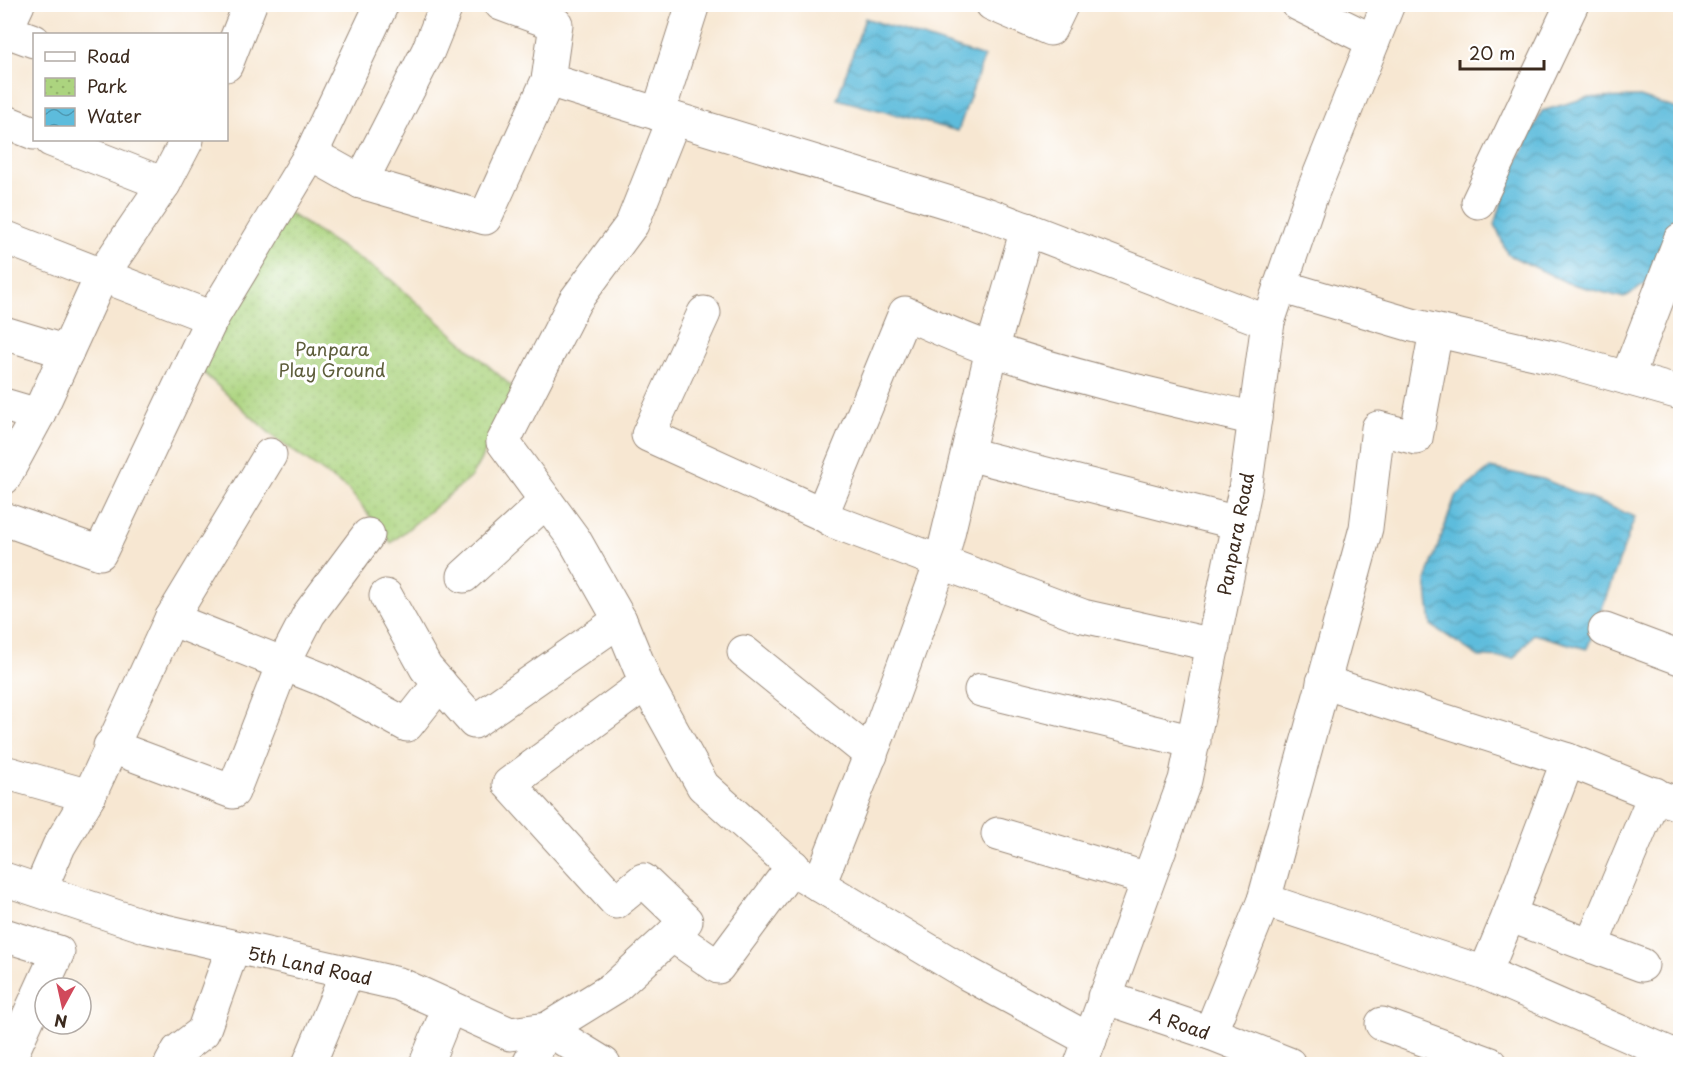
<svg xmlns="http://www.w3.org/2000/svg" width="1685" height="1069" font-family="'Playpen Sans',sans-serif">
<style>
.park{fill:url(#park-dots);stroke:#747f4e;stroke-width:1.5}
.water{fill:url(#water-waves);stroke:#4c737d;stroke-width:1.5}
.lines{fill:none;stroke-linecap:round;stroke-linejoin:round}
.minor-casing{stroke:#998878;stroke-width:35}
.minor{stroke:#fff;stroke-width:33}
.labels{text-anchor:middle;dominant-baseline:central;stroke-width:6;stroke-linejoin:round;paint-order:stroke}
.park-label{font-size:18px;fill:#5d5d3b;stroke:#fff}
.street-label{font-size:18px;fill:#3b2a1e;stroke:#fff}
</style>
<defs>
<pattern id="park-dots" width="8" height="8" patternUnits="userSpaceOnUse" patternTransform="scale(1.5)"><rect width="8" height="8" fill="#acd47f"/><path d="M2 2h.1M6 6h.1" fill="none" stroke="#95b66d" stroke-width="1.8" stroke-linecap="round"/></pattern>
<pattern id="water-waves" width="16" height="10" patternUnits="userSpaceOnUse" patternTransform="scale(1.5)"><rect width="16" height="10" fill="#5dbcdc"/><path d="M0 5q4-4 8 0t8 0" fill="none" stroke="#4e99b2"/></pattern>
</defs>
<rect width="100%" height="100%" fill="#fff"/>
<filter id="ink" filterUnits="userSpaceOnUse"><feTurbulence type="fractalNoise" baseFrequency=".0167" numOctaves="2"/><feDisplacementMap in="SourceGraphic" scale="12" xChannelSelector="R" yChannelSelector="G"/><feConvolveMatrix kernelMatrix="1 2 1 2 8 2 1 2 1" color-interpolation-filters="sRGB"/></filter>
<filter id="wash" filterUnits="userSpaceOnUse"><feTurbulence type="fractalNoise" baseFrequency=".008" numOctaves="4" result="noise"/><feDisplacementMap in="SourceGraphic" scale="24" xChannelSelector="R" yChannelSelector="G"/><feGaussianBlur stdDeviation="1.35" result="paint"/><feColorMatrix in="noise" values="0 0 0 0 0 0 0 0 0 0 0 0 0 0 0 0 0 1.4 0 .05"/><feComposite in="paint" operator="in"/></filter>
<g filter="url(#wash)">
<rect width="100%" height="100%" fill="#f7e7d2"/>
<polygon class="park" points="287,212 389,278 518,392 471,477 391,543 349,490 276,439 196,366"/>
<g class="water">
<polygon points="865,18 984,57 958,131 837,99"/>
<polygon points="1640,97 1680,110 1680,214 1653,279 1624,298 1568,283 1507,254 1495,224 1511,174 1542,111 1586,98"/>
<polygon points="1490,468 1543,479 1635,517 1587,649 1533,634 1514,658 1479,657 1431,625 1426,580 1455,497"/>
</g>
</g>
<g filter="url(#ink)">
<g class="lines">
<defs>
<g id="minor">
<polyline points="501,4 556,24 548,80 989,215 1268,322"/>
<polyline points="992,4 1050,29 1062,4"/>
<polyline points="1298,4 1373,41"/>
<polyline points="4,30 34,41"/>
<polyline points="4,34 18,4"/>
<polyline points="226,65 250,4"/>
<polyline points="658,114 693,4"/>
<polyline points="674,119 632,224 575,301 503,442 574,539 620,620 646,683 703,786 801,874 968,974 1090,1040"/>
<polyline points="4,121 34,133"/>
<polyline points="51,140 164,184 187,140"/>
<polyline points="311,154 361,182 485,218 548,80"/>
<polyline points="361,182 428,51 447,4"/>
<polyline points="1478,202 1572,4"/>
<polyline points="4,237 212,318"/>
<polyline points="1280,286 1412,325 1552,357 1680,393"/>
<polyline points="704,313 648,435 822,514 835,522 1083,616 1214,645"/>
<polyline points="4,333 67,352"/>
<polyline points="1627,378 1680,240"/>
<polyline points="4,405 38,415"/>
<polyline points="968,454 1238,523"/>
<polyline points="4,478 38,415 102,275 164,184"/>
<path d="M822,514L905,313C934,326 963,340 994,350C1079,379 1167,398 1255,419"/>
<polyline points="4,519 100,553 212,318 311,154 382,4"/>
<polyline points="464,576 546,501"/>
<polyline points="386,596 426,668 474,722 620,620"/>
<polyline points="171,619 324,680 407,725 440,683"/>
<polyline points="1605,630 1680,658"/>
<polyline points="744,652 871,755"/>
<polyline points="1323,682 1568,760 1680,805"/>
<polyline points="646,683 509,784 616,902 643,880 686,921 672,935"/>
<polyline points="981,690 1194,742"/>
<polyline points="110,746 233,792 283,664 309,614 368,535"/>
<polyline points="4,772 89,796"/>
<polyline points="998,834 1148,879"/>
<polyline points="4,879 148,927 399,984 510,1034 547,1029 604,1064"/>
<polyline points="819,885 881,728 941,563 992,350 1027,229"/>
<polyline points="40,890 59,846 89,796 171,619 270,455"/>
<polyline points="1264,900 1366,528 1378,428 1416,438 1436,331"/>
<polyline points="1509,915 1642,965"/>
<polyline points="4,935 58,952 7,1064"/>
<polyline points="1591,946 1655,794"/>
<polyline points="1485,973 1509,915 1568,760"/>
<polyline points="1104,997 1210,1033 1289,1064"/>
<polyline points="1382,1024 1491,1064"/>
<polyline points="1210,1033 1264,900 1485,973 1680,1058"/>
<polyline points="171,1064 178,1051 203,1032 233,948"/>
<polyline points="309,1064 347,973"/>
<polyline points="426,1064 449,1007"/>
<polyline points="529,1064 547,1029 615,987 672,935 718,967 793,866"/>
<polyline points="1081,1064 1185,780 1245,490 1268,322 1311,196 1388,4"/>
</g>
</defs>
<use href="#minor" class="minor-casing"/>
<use href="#minor" class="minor"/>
</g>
</g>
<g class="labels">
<g class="park-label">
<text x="332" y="348">Panpara<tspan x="332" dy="21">Play Ground</tspan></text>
</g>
<g class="street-label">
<text transform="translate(1235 534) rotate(-79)">Panpara Road</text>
<text transform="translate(310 965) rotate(12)">5th Land Road</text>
<text transform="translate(1180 1023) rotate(19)">A Road</text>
</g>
</g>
<rect width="1685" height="1069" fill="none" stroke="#fff" stroke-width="24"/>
<rect x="33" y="33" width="195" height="108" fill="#ffffff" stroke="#b1aaa5" stroke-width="1.5"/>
<rect x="45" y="52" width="30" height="9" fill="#ffffff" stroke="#b1aaa5" stroke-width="1.5"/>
<text x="87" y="63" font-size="18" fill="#3b2a1e">Road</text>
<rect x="45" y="78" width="30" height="18" fill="url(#park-dots)" stroke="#b1aaa5" stroke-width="1.5"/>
<text x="87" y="93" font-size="18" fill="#3b2a1e">Park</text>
<rect x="45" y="108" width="30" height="18" fill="url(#water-waves)" stroke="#b1aaa5" stroke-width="1.5"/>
<text x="87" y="123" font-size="18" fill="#3b2a1e">Water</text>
<g transform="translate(63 1006) rotate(188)"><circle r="28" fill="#ffffff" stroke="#b1aaa5" stroke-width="1.5"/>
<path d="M0-4.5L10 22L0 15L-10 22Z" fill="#d1495b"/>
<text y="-9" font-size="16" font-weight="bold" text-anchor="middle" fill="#3b2a1e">N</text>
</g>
<path d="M1460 60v9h84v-9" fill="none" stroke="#3b2a1e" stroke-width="3"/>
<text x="1469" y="60" font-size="18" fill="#3b2a1e" stroke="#ffffff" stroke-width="4.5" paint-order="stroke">20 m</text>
</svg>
